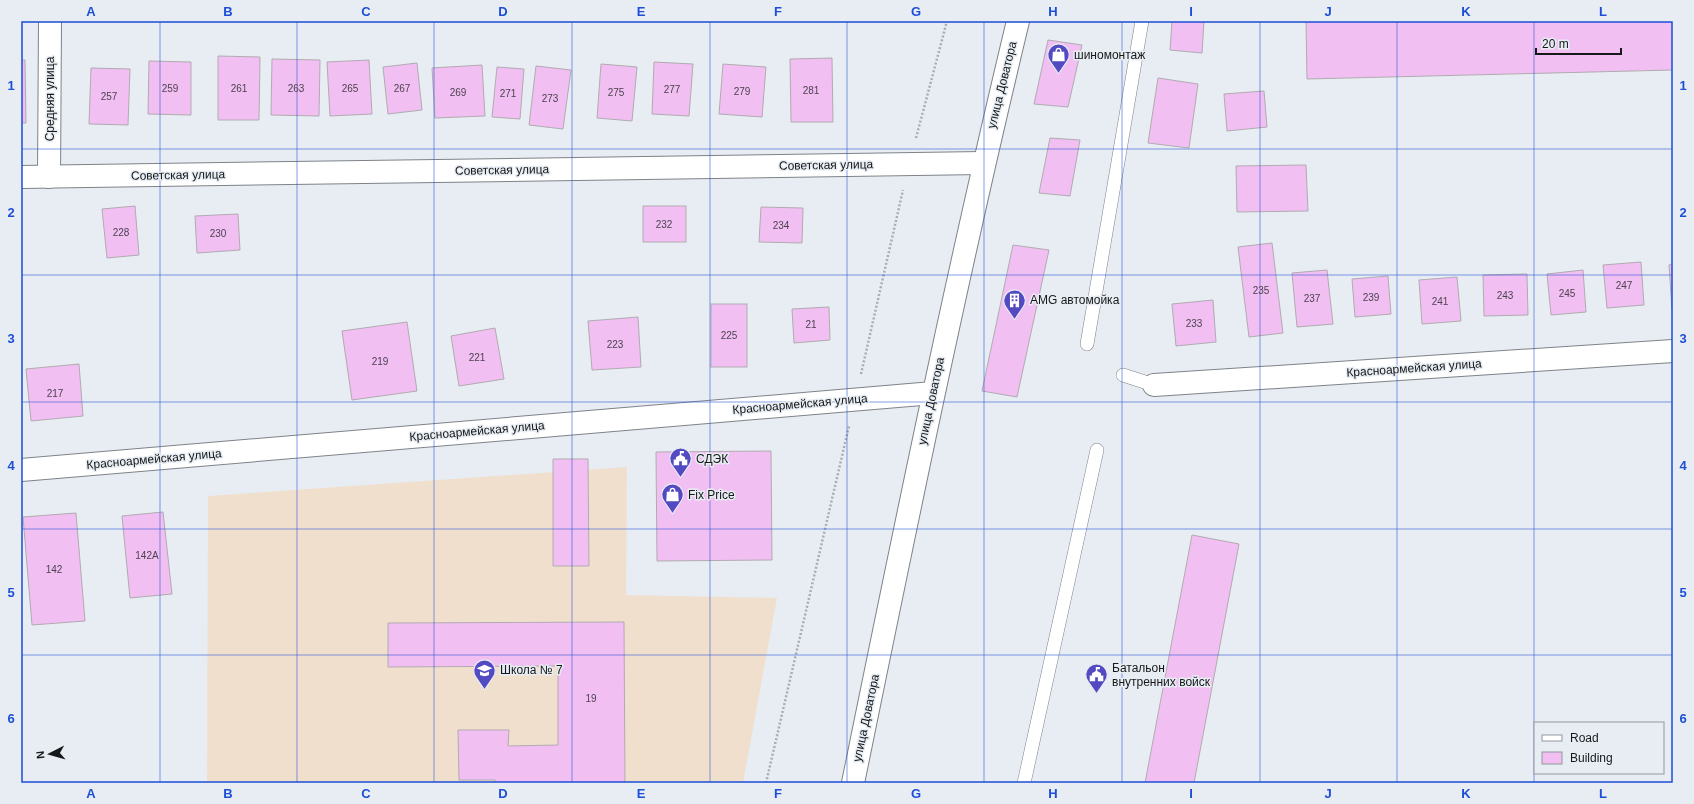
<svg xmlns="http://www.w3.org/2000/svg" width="1694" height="804" font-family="Helvetica,sans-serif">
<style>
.education{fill:#f1dfce}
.building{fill:#f1bff2;stroke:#b1abb1}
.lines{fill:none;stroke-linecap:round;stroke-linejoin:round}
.lane-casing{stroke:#7e8388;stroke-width:14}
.street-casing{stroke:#7e8388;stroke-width:24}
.secondary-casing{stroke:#7e8388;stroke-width:24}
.path{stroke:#a8adb2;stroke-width:2.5;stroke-dasharray:2 2;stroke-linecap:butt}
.lane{stroke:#fff;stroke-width:13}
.street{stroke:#fff;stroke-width:22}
.secondary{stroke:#fff;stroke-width:22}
.grid{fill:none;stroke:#1d4ed8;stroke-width:1;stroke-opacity:0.55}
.labels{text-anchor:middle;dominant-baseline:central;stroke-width:3;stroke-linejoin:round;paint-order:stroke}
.number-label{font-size:10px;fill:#4d4250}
.poi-label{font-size:12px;fill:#16181a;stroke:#e7edf3;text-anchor:start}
.street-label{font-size:12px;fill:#16181a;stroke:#e7edf3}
.neatline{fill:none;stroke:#1d4ed8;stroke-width:1.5}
.grid-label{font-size:13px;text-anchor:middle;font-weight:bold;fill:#1d4ed8}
</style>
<rect width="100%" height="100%" fill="#e7edf3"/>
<polygon class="education" points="627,467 626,595 777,598 743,783 207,783 208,496"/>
<g class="building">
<polygon points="1172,21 1204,21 1202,53 1170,50"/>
<polygon points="1306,21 1673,21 1673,70 1307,79"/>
<polygon points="1048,40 1082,45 1068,107 1034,104"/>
<polygon points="218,56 260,57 259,120 218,120"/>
<polygon points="832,58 833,122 791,122 790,59"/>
<polygon points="272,59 320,60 319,116 271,115"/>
<polygon points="21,60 25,60 26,123 21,123"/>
<polygon points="369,60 372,114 330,116 327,62"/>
<polygon points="149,61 191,62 191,115 148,114"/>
<polygon points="654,62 693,64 689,116 652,114"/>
<polygon points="417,63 422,110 388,114 383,67"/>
<polygon points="601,64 637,67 632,121 597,118"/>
<polygon points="723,64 766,67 762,117 719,114"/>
<polygon points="482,65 485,116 435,118 432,68"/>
<polygon points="536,66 571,70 563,129 529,125"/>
<polygon points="497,67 524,69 520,119 492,117"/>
<polygon points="91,68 130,69 128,125 89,124"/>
<polygon points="1158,78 1198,84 1189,148 1148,143"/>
<polygon points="1264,91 1267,127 1227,131 1224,94"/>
<polygon points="1050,138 1080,140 1070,196 1039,193"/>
<polygon points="1306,165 1308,211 1237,212 1236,166"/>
<polygon points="135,206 139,255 107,258 102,209"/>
<rect x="643" y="206" width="43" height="36"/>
<polygon points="761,207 803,208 802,243 759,242"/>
<polygon points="238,214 240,250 197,253 195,216"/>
<polygon points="1272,243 1283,333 1249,337 1238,247"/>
<polygon points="1013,245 1049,250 1017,397 982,391"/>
<polygon points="1641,262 1644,305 1607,308 1603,265"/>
<polygon points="1673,264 1673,310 1672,310 1669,265"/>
<polygon points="1327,270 1333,324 1297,327 1292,273"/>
<polygon points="1583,270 1586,312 1551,315 1547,274"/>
<polygon points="1527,274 1528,315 1484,316 1483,275"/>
<polygon points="1388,276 1391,314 1355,317 1352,279"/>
<polygon points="1457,277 1461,321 1422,324 1419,280"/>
<polygon points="1213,300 1216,342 1176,346 1172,304"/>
<rect x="711" y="304" width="36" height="63"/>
<polygon points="829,307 830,340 794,343 792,309"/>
<polygon points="638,317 641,367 592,370 588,321"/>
<polygon points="407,322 417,391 352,400 342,331"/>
<polygon points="495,328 504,379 459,386 451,336"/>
<polygon points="79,364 83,416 31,421 26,369"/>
<polygon points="771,451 772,560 657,561 656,452"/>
<polygon points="553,459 588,459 589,566 553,566"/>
<polygon points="163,512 172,594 130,598 122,516"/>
<polygon points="76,513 85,621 32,625 23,517"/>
<polygon points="1192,535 1239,544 1194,783 1145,783"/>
<polygon points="624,622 625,783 495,783 495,780 459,780 458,730 509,730 508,746 558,745 558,666 388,667 388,623"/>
</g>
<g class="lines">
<defs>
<g id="lane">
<polyline points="1087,344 1142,21"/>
<polyline points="1123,375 1154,385"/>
<polyline points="1024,783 1097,450"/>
</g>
<g id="street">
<polyline points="21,177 983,163"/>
<polyline points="49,177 50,21"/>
<polyline points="1154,385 1673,351"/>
<polyline points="21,470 933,393"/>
</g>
<path id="secondary" d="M853,783C905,528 957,274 1018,21"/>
</defs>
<use href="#lane" class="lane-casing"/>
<use href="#street" class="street-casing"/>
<use href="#secondary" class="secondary-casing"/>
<g class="path">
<polyline points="916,138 947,21"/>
<polyline points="861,374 903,190"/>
<polyline points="766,783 849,426"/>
</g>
<use href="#lane" class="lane"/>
<use href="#street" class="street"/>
<use href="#secondary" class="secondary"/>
</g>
<path class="grid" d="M160,21V783M297,21V783M434,21V783M572,21V783M710,21V783M847,21V783M984,21V783M1122,21V783M1260,21V783M1397,21V783M1534,21V783M21,149H1673M21,275H1673M21,402H1673M21,529H1673M21,655H1673"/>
<defs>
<symbol id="shop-pin" viewBox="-11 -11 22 30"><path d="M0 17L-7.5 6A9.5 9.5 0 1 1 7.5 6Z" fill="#534ac2" stroke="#e7edf3"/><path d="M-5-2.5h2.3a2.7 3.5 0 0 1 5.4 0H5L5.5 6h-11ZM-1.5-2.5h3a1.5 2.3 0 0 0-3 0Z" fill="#fff"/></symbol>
<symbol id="building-pin" viewBox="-11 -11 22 30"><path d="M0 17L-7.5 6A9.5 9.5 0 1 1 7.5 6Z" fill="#534ac2" stroke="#e7edf3"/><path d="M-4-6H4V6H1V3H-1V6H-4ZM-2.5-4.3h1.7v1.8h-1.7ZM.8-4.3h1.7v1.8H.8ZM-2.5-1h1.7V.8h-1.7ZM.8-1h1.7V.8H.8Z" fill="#fff"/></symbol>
<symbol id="civic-pin" viewBox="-11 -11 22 30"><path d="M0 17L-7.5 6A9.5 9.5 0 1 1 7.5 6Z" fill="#534ac2" stroke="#e7edf3"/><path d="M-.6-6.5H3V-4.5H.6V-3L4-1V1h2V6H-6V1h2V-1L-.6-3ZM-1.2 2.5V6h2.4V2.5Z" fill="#fff"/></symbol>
<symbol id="school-pin" viewBox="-11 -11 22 30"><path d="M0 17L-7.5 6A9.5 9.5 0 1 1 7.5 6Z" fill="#534ac2" stroke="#e7edf3"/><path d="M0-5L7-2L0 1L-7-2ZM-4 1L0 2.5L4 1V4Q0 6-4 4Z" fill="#fff"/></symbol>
</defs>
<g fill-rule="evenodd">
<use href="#shop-pin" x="1046" y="42" width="25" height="34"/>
<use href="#building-pin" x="1002" y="288" width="25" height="34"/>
<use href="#civic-pin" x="668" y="446" width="25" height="34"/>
<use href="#shop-pin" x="660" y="482" width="25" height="34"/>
<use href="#school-pin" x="472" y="658" width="25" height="34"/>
<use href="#civic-pin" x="1084" y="662" width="25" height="34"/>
</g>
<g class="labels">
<g class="number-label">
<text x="170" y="88">259</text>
<text x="239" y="88">261</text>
<text x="296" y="88">263</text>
<text x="350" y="88">265</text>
<text x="402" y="88">267</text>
<text x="672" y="89">277</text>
<text x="811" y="90">281</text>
<text x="742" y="91">279</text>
<text x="458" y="92">269</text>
<text x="616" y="92">275</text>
<text x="508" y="93">271</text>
<text x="109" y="96">257</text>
<text x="550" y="98">273</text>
<text x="664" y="224">232</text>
<text x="781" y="225">234</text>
<text x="121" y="232">228</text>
<text x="218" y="233">230</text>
<text x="1624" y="285">247</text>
<text x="1261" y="290">235</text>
<text x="1567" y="293">245</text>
<text x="1505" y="295">243</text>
<text x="1371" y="297">239</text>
<text x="1312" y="298">237</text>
<text x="1440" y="301">241</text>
<text x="1194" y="323">233</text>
<text x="811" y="324">21</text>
<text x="729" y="335">225</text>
<text x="615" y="344">223</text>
<text x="477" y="357">221</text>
<text x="380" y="361">219</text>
<text x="55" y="393">217</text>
<text x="147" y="555">142А</text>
<text x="54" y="569">142</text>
<text x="591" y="698">19</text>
</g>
<g class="poi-label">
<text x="1074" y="55">шиномонтаж</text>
<text x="1030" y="300">AMG автомойка</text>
<text x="696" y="459">СДЭК</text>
<text x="688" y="495">Fix Price</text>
<text x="1112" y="668">Батальон<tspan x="1112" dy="14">внутренних войск</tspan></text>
<text x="500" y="670">Школа № 7</text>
</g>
<g class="street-label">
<text transform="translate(1002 85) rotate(-76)">улица Доватора</text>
<text transform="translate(50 99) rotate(-90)">Средняя улица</text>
<text transform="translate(826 165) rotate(-1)">Советская улица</text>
<text transform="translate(502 170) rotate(-1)">Советская улица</text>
<text transform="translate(178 175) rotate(-1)">Советская улица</text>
<text transform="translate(1414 368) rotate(-4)">Красноармейская улица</text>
<text transform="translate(931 401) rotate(-78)">улица Доватора</text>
<text transform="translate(800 404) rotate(-5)">Красноармейская улица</text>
<text transform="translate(477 431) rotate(-5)">Красноармейская улица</text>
<text transform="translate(154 459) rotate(-5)">Красноармейская улица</text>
<text transform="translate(866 718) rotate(-78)">улица Доватора</text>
</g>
</g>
<rect width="1694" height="804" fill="none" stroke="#e7edf3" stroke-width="44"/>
<rect x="1534" y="722" width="130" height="52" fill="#e7edf3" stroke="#93989c"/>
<rect x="1542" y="735" width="20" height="6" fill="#ffffff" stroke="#93989c"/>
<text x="1570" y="742" font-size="12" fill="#16181a">Road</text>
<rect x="1542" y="752" width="20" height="12" fill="#f1bff2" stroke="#93989c"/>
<text x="1570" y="762" font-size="12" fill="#16181a">Building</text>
<g transform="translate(50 754) rotate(264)" stroke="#e7edf3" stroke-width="3" paint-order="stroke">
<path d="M0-3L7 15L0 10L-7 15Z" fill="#16181a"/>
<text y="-6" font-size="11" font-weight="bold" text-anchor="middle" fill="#16181a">N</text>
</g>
<path d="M1536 48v6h85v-6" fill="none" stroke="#16181a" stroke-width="2"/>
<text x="1542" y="48" font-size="12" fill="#16181a" stroke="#e7edf3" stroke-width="3" paint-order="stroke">20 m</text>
<rect x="22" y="22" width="1650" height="760" class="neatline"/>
<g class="grid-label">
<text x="91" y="16">A</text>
<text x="228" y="16">B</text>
<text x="366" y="16">C</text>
<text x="503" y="16">D</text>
<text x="641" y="16">E</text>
<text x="778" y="16">F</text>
<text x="916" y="16">G</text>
<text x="1053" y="16">H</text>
<text x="1191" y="16">I</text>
<text x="1328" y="16">J</text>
<text x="1466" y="16">K</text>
<text x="1603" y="16">L</text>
<text x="11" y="90">1</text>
<text x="1683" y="90">1</text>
<text x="11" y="217">2</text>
<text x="1683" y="217">2</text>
<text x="11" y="343">3</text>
<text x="1683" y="343">3</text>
<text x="11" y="470">4</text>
<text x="1683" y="470">4</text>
<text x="11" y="597">5</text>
<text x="1683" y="597">5</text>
<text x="11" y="723">6</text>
<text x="1683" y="723">6</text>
<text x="91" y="798">A</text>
<text x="228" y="798">B</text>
<text x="366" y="798">C</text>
<text x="503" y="798">D</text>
<text x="641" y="798">E</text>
<text x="778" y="798">F</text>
<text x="916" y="798">G</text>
<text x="1053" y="798">H</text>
<text x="1191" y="798">I</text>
<text x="1328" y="798">J</text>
<text x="1466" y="798">K</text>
<text x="1603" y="798">L</text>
</g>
</svg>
